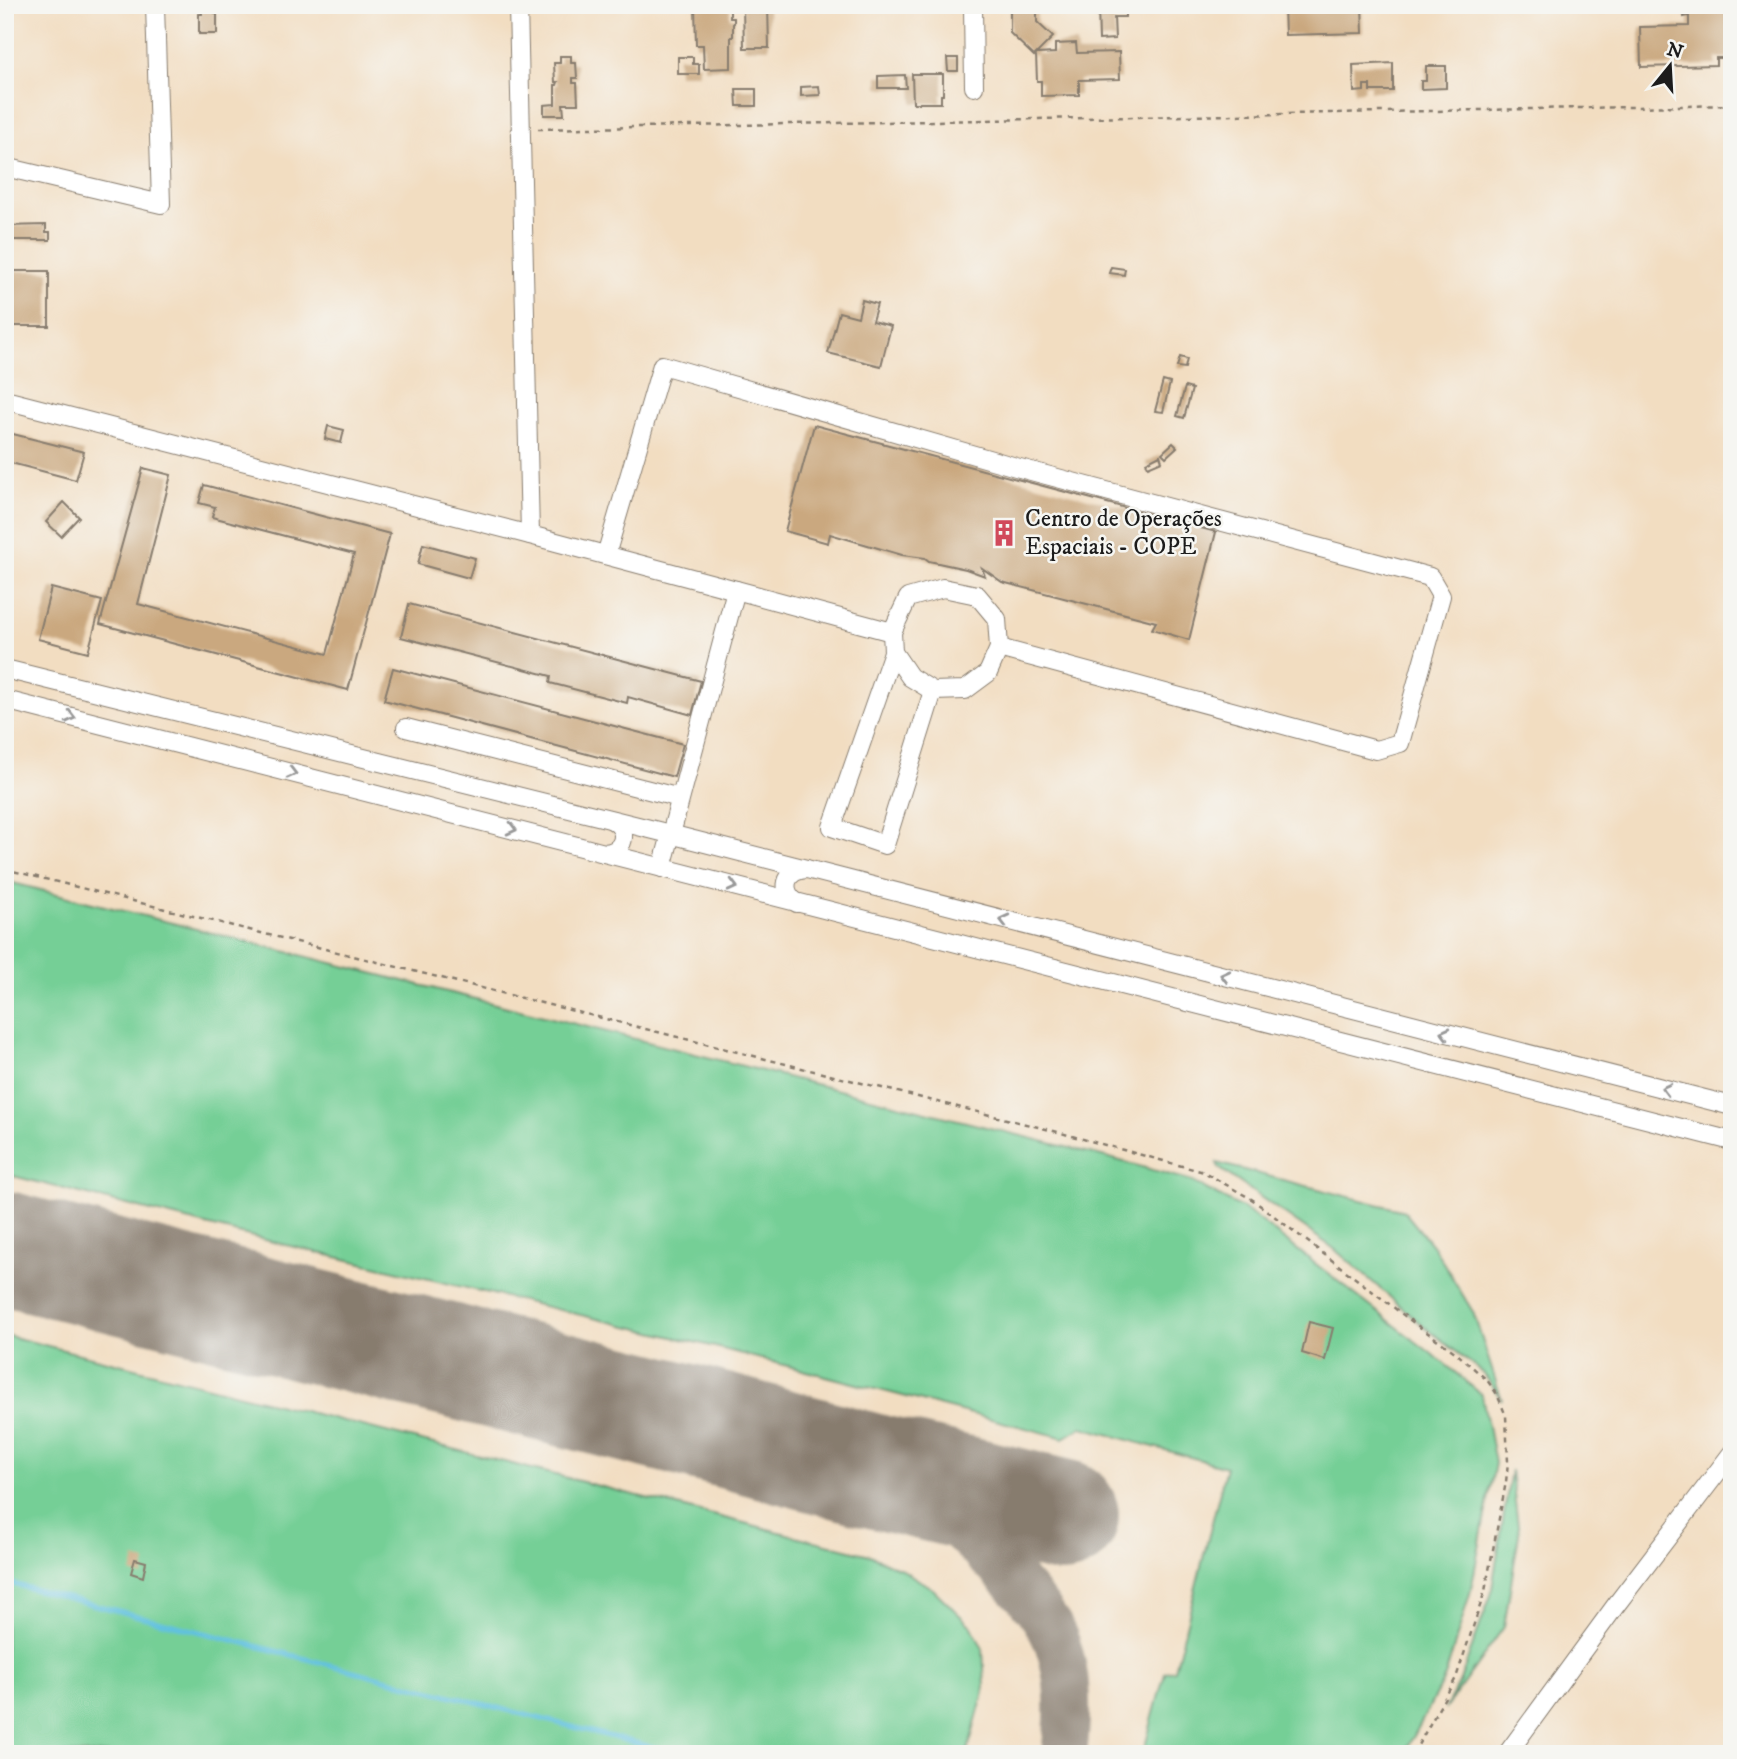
<svg xmlns="http://www.w3.org/2000/svg" width="1737" height="1759" font-family="'IM FELL DW Pica',serif">
<style>
.green{fill:#75cf96;stroke:#487659;stroke-width:2}
.lines{fill:none;stroke-linecap:round;stroke-linejoin:round}
.stream{stroke:#60c1df;stroke-width:5}
.taxiway{stroke:#877c6e;stroke-width:46}
.runway{stroke:#877c6e;stroke-width:114}
.building{fill:#caa87f}
.minor-casing{stroke:#877c6e;stroke-width:20}
.path{stroke:#877c6e;stroke-width:2.5;stroke-dasharray:5 5;stroke-linecap:butt}
.minor{stroke:#fff;stroke-width:18}
.oneway{stroke:#999}
.labels{text-anchor:middle;dominant-baseline:central;stroke-width:5;stroke-linejoin:round;paint-order:stroke}
.poi-label{font-size:24px;fill:#1c1c1c;stroke:#f6f6f2;text-anchor:start}
</style>
<rect width="100%" height="100%" fill="#f6f6f2"/>
<filter id="ink" filterUnits="userSpaceOnUse"><feTurbulence type="fractalNoise" baseFrequency=".0143" numOctaves="2"/><feDisplacementMap in="SourceGraphic" scale="14" xChannelSelector="R" yChannelSelector="G"/><feConvolveMatrix kernelMatrix="1 2 1 2 8 2 1 2 1" color-interpolation-filters="sRGB"/></filter>
<filter id="wash" filterUnits="userSpaceOnUse"><feTurbulence type="fractalNoise" baseFrequency=".00686" numOctaves="4" result="noise"/><feDisplacementMap in="SourceGraphic" scale="28" xChannelSelector="R" yChannelSelector="G"/><feGaussianBlur stdDeviation="1.57" result="paint"/><feColorMatrix in="noise" values="0 0 0 0 0 0 0 0 0 0 0 0 0 0 0 0 0 1.4 0 .05"/><feComposite in="paint" operator="in"/></filter>
<g filter="url(#wash)">
<rect width="100%" height="100%" fill="#f2ddc1"/>
<g class="green">
<polygon points="5,881 1106,1157 1189,1180 1246,1210 1450,1368 1482,1395 1495,1463 1471,1590 1445,1677 1414,1736 1402,1754 1143,1754 1165,1672 1175,1670 1226,1467 1082,1427 1064,1438 707,1345 269,1241 5,1174"/>
<polygon points="1217,1163 1404,1211 1435,1249 1473,1312 1502,1400 1483,1373 1420,1323 1333,1248 1219,1168"/>
<polygon points="5,1335 870,1555 901,1569 933,1589 972,1627 983,1649 985,1688 967,1754 15,1754 5,1751"/>
<polygon points="1511,1470 1519,1534 1504,1627 1445,1709 1459,1683 1491,1595"/>
</g>
<g class="lines">
<polyline class="stream" points="5,1582 679,1754"/>
<path class="taxiway" d="M878,1472C891,1478 904,1483 916,1491C941,1509 963,1530 984,1551C1009,1576 1041,1605 1055,1638C1070,1674 1069,1716 1064,1754"/>
<polyline class="runway" points="5,1248 689,1421 878,1472 1062,1516"/>
</g>
<g id="blocks">
<g class="building">
<polygon points="201,5 215,5 215,14 217,14 217,34 199,34 199,14 202,14"/>
<polygon points="695,5 730,5 730,18 734,18 734,23 733,24 733,37 731,37 731,68 704,69 703,45 696,45"/>
<polygon points="743,5 768,5 769,48 744,48"/>
<polygon points="1010,5 1037,5 1037,22 1053,37 1036,54 1055,53 1055,44 1076,43 1077,53 1119,52 1120,79 1079,80 1079,95 1041,96 1041,81 1037,81 1036,54 1034,56 1010,33"/>
<polygon points="1098,5 1125,5 1125,17 1114,17 1115,39 1099,40"/>
<polygon points="1284,5 1362,5 1363,33 1285,35"/>
<polygon points="1684,5 1732,5 1732,58 1716,58 1716,65 1641,67 1640,27 1689,26 1689,16 1684,17"/>
<polygon points="560,56 571,56 571,63 576,63 577,78 573,78 573,83 577,83 578,104 563,104 564,115 544,115 544,105 555,104 555,85 557,85 558,82 555,82 554,63 560,63"/>
<polygon points="678,57 693,57 693,64 699,64 699,74 678,74"/>
<polygon points="947,58 958,58 958,71 948,71"/>
<polygon points="1393,63 1393,91 1370,91 1370,85 1364,85 1364,91 1354,92 1353,65"/>
<polygon points="1426,66 1446,66 1446,88 1421,89 1421,81 1426,81"/>
<polygon points="912,74 943,74 943,95 941,95 941,103 913,103"/>
<polygon points="905,75 906,88 878,88 878,76"/>
<polygon points="819,86 820,95 801,96 801,87"/>
<polygon points="736,89 756,89 756,106 737,106"/>
<polygon points="46,225 46,232 50,232 50,240 5,240 5,226"/>
<polygon points="1111,267 1125,269 1124,275 1109,273"/>
<rect x="5" y="271" width="44" height="55"/>
<polygon points="862,300 877,304 872,321 891,326 881,366 828,353 839,312 858,317"/>
<polygon points="1180,357 1187,359 1185,368 1177,367"/>
<polygon points="1163,381 1170,383 1163,412 1155,411"/>
<polygon points="1185,387 1192,389 1184,418 1177,416"/>
<polygon points="814,425 1216,532 1189,640 1152,629 1156,622 1002,582 982,568 985,576 966,569 929,561 925,558 902,555 830,534 828,543 785,531"/>
<polygon points="328,426 344,430 341,443 325,439"/>
<polygon points="5,432 84,452 76,480 11,463 5,481"/>
<polygon points="1173,443 1177,447 1166,457 1162,453"/>
<polygon points="1160,455 1162,461 1148,467 1146,462"/>
<polygon points="143,468 171,475 138,604 327,654 354,554 212,517 215,507 199,503 204,485 390,534 348,690 100,624"/>
<polygon points="64,502 79,517 61,536 46,522"/>
<polygon points="423,544 475,558 469,578 418,564"/>
<polygon points="51,588 102,601 88,652 38,639"/>
<polygon points="409,604 701,681 692,715 628,697 627,703 550,683 551,676 401,637"/>
<polygon points="393,668 683,744 674,777 603,758 604,757 602,758 384,700"/>
<polygon points="1309,1322 1333,1328 1325,1360 1302,1353"/>
<polygon points="135,1559 146,1562 143,1577 131,1573"/>
</g>
</g>
</g>
<g filter="url(#ink)">
<use href="#blocks" fill-opacity="0" stroke="#877c6e" stroke-width="2"/>
<g class="lines">
<defs>
<g id="minor">
<polyline points="518,5 530,535"/>
<polyline points="973,5 974,87"/>
<polyline points="5,167 161,204 155,5"/>
<polyline points="5,400 530,535 736,590 662,868"/>
<polyline points="606,555 662,365 1016,467 1430,577 1441,596 1400,743 1376,750 999,648"/>
<polygon points="943,588 977,595 997,619 999,648 988,673 965,690 933,691 910,677 893,652 892,632 908,598"/>
<polyline points="736,590 892,632"/>
<polyline points="893,652 832,827 885,845 933,691"/>
<polyline points="5,669 670,834 1732,1106"/>
<polyline points="5,700 1732,1141"/>
<polyline points="406,728 680,798"/>
<path d="M604,853C625,852 630,830 612,820"/>
<path d="M797,903C780,891 784,871 806,869"/>
<polyline points="1507,1754 1616,1605 1732,1453"/>
</g>
</defs>
<use href="#minor" class="minor-casing"/>
<g class="path">
<polyline points="538,129 1732,105"/>
<polyline points="5,869 1050,1130 1204,1172 1253,1200 1414,1323 1455,1352 1487,1380 1497,1394 1506,1416 1508,1462 1506,1482 1485,1591 1456,1678 1413,1754"/>
</g>
<use href="#minor" class="minor"/>
</g>
<defs><path id="oneway-chevron" d="M-2-3.5L2.5 0L-2 3.5" fill="none" stroke-width="1.6" stroke-linecap="round" stroke-linejoin="round" transform="scale(1.75)"/></defs>
<g class="oneway">
<use href="#oneway-chevron" transform="translate(71 717) rotate(14)"/>
<use href="#oneway-chevron" transform="translate(292 773) rotate(14)"/>
<use href="#oneway-chevron" transform="translate(512 829) rotate(14)"/>
<use href="#oneway-chevron" transform="translate(733 886) rotate(14)"/>
<use href="#oneway-chevron" transform="translate(1004 920) rotate(-166)"/>
<use href="#oneway-chevron" transform="translate(1225 976) rotate(-166)"/>
<use href="#oneway-chevron" transform="translate(1445 1033) rotate(-166)"/>
<use href="#oneway-chevron" transform="translate(1666 1089) rotate(-166)"/>
</g>
</g>
<defs>
<symbol id="building-bare" viewBox="-9 -9 18 18"><path d="M-4-6H4V6H1V3H-1V6H-4ZM-2.5-4.3h1.7v1.8h-1.7ZM.8-4.3h1.7v1.8H.8ZM-2.5-1h1.7V.8h-1.7ZM.8-1h1.7V.8H.8Z" fill="#d1495b" stroke="#f6f6f2" stroke-width="2.5" paint-order="stroke"/></symbol>
</defs>
<g fill-rule="evenodd">
<use href="#building-bare" x="985" y="514" width="38" height="38"/>
</g>
<g class="labels">
<g class="poi-label">
<text x="1025" y="519">Centro de Operações<tspan x="1025" dy="28">Espaciais - COPE</tspan></text>
</g>
</g>
<rect width="1737" height="1759" fill="none" stroke="#f6f6f2" stroke-width="28"/>
<g transform="translate(1670 66) rotate(18)" stroke="#f6f6f2" stroke-width="5" paint-order="stroke">
<path d="M0-5L12 26L0 18L-12 26Z" fill="#1c1c1c"/>
<text y="-10" font-size="19" font-weight="bold" text-anchor="middle" fill="#1c1c1c">N</text>
</g>
</svg>
